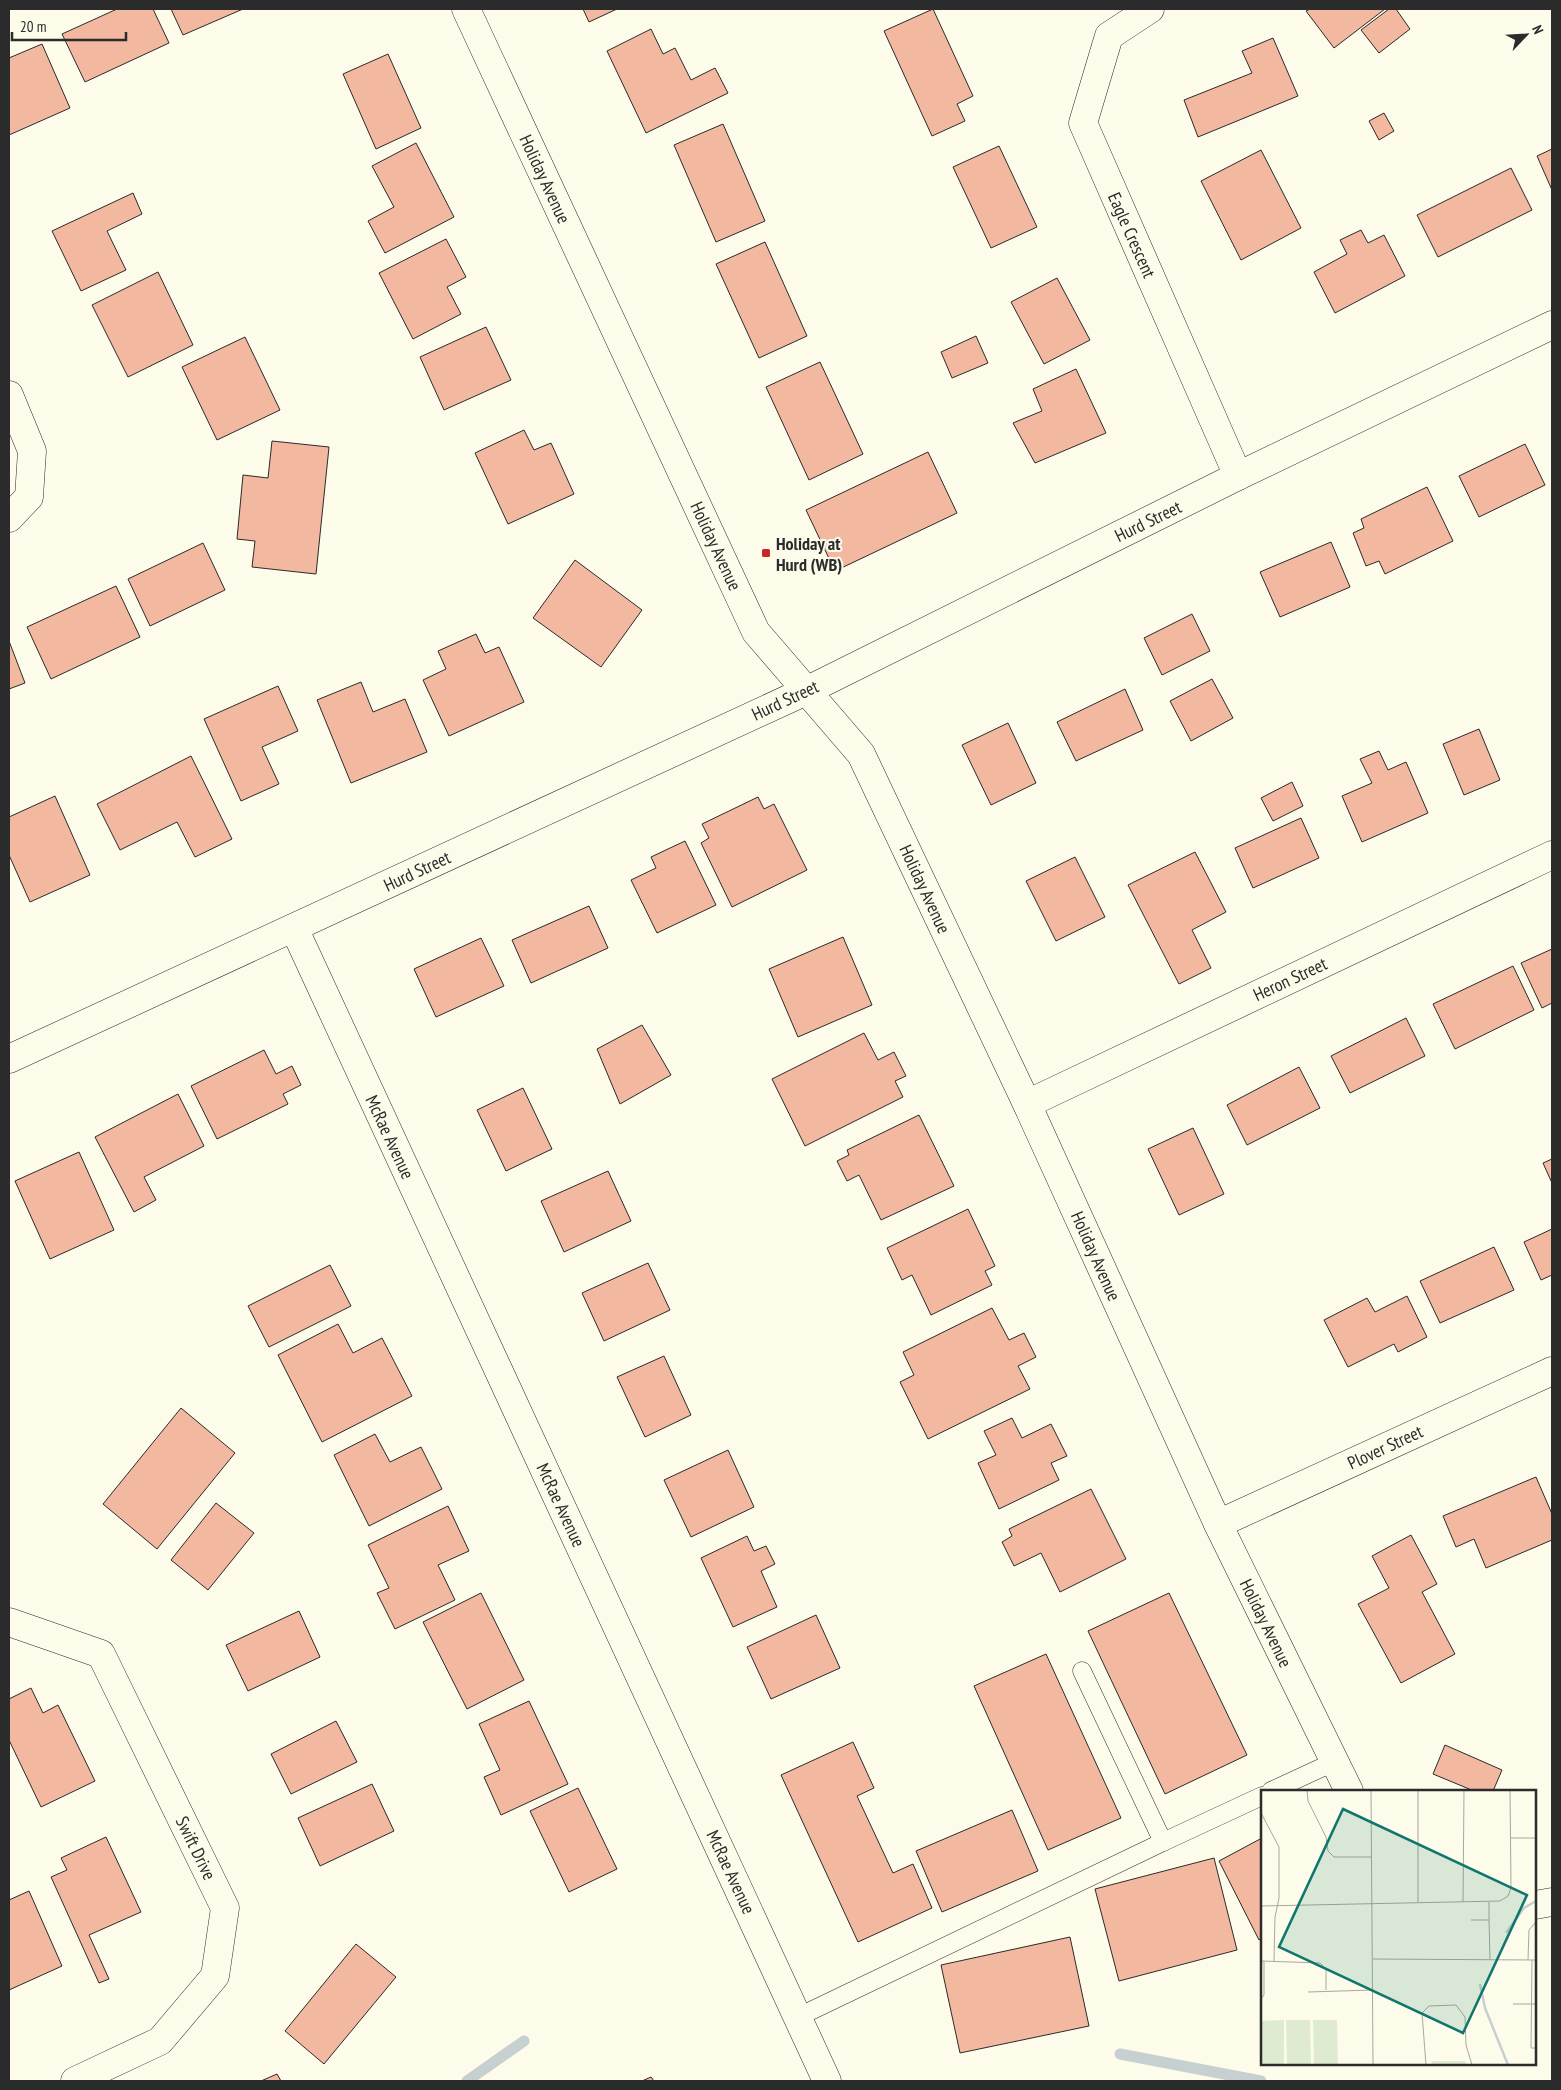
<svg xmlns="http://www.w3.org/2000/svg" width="1561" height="2090" font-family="'PT Sans Narrow',sans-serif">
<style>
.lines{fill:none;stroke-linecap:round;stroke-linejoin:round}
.stream{stroke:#c7d0d0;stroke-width:11}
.building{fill:#f2b8a0;stroke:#2b2b2b}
.lane-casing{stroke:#2b2b2b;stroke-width:19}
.street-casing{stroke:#2b2b2b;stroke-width:29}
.secondary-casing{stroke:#2b2b2b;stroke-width:29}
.lane{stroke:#fdfbea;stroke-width:18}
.street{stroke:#fdfbea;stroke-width:28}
.secondary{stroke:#fdfbea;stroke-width:28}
.poi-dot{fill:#c62828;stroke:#fdfbea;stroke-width:2}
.labels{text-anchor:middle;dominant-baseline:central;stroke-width:4;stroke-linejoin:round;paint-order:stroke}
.street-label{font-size:18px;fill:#2b2b2b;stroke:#fdfbea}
.poi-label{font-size:18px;font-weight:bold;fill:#2b2b2b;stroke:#fdfbea;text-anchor:start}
.inset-river{fill:none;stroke:#c7d0d0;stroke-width:2.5}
.inset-road{fill:none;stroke:#a9a89e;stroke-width:1}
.view{fill:#0f766e;fill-opacity:0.15;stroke:#0f766e;stroke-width:2.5}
.inset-edge{fill:none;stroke:#2b2b2b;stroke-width:2.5}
</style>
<rect width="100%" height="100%" fill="#fdfbea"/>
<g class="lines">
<g class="stream">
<polyline points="1120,2054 1261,2081"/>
<polyline points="467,2081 524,2041"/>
</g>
</g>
<g class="building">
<polygon points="117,9 153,9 169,43 85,82 62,34"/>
<polygon points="171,9 243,9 183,35"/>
<polygon points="583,9 617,9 589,22"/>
<polygon points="933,9 973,96 957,104 965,121 932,136 884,31"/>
<polygon points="1310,9 1385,9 1334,48 1306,11"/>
<polygon points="1389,9 1396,9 1410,29 1379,53 1361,30"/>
<polygon points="651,29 663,54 675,48 691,80 715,68 728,93 646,133 607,51"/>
<polygon points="1273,38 1298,96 1198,137 1184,100 1252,73 1242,51"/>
<polygon points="42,44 70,108 9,135 9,58"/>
<polygon points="388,54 421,128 376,149 343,74"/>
<polygon points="1384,113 1394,131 1379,140 1369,121"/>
<polygon points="723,124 765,221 716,242 674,145"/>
<polygon points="416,143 454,217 385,253 368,221 394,207 372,166"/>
<polygon points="999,146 1037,227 991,248 953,167"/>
<polygon points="1552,149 1552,190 1537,156"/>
<polygon points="1261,150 1301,228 1241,260 1201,181"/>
<polygon points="1511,168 1532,210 1438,257 1417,215"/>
<polygon points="133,193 142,214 107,231 126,270 81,291 52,231"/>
<polygon points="1361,230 1368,243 1384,235 1405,276 1335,313 1314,272 1347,254 1340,240"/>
<polygon points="446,239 466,277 447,287 461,314 413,339 379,273"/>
<polygon points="765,242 807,336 759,358 716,264"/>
<polygon points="158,272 193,345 128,377 92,305"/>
<polygon points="1057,278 1090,340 1044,364 1011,302"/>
<polygon points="486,327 511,380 444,410 420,357"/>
<polygon points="976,336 988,363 952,378 941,352"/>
<polygon points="245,337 280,410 217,440 182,367"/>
<polygon points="820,362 863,454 809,480 766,387"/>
<polygon points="1076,369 1106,433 1035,463 1013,423 1042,411 1033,389"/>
<polygon points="524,430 534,450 551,443 574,494 508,524 475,453"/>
<polygon points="272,441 329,447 316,574 252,567 255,541 237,539 243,475 268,478"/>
<polygon points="1525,444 1545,485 1479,517 1459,476"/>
<polygon points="928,452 957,513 835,571 806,510"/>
<polygon points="1427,487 1453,541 1385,574 1379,561 1366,566 1353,533 1364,528 1361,519"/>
<polygon points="1331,542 1350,587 1280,617 1260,572"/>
<polygon points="203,543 225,590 150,626 128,579"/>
<polygon points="575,560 642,610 601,667 533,618"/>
<polygon points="116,586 140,637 51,679 27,627"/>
<polygon points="1192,614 1210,651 1162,675 1144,638"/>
<polygon points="476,634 485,653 499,647 524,702 449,736 423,680 446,669 438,651"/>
<polygon points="9,641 25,683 9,689"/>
<polygon points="1212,679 1233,718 1191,741 1170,701"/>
<polygon points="361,682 373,712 405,699 427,752 351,783 317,700"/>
<polygon points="278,686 298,731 262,747 279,784 241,801 204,719"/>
<polygon points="1125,689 1143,730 1076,761 1057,722"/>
<polygon points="1008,723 1036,783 991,805 962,745"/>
<polygon points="1479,729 1500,780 1464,795 1443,744"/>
<polygon points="1379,751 1388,770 1406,762 1428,813 1362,842 1342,796 1372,783 1360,759"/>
<polygon points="191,756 232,839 195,857 177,822 120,850 97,804"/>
<polygon points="1292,782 1303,806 1273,821 1261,798"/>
<polygon points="55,796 90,875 30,902 9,855 9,817"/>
<polygon points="758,797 764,809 774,804 807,870 732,907 701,843 709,838 702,824"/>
<polygon points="1301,818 1319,858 1253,888 1235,848"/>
<polygon points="685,841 716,905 657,933 631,880 656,868 651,857"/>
<polygon points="1195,852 1226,912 1192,930 1211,968 1179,984 1128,885"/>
<polygon points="1075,857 1105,917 1056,941 1026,881"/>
<polygon points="589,906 608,948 531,983 512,940"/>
<polygon points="843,937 872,1005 798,1037 769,969"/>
<polygon points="481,938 504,986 436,1017 414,969"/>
<polygon points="1552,949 1552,1003 1542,1008 1521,963"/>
<polygon points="1513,966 1534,1010 1455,1049 1433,1004"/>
<polygon points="1406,1018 1425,1056 1350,1093 1331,1056"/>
<polygon points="642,1025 671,1075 620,1104 597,1049"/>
<polygon points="864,1033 878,1060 894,1052 906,1076 895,1081 903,1097 805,1146 772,1079"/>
<polygon points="264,1050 276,1074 292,1066 301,1085 283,1094 288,1104 217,1139 191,1086"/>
<polygon points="1299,1067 1320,1108 1247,1145 1227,1105"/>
<polygon points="523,1088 552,1149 506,1171 477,1110"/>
<polygon points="178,1094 204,1146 144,1177 156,1200 134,1212 95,1137"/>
<polygon points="919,1115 954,1186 881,1220 859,1175 847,1181 837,1161 849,1155 847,1150"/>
<polygon points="1193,1128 1224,1194 1179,1215 1148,1149"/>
<polygon points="79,1152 114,1230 50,1259 15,1181"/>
<polygon points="1552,1159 1552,1183 1543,1163"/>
<polygon points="608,1171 631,1221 564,1252 541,1201"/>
<polygon points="968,1209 995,1266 985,1271 992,1285 931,1315 912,1275 902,1280 887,1248"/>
<polygon points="1552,1229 1552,1275 1541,1280 1524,1242"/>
<polygon points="1494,1247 1514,1290 1440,1323 1420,1281"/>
<polygon points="648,1263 670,1310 604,1341 582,1293"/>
<polygon points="330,1265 351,1306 269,1347 248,1306"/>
<polygon points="1407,1296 1427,1337 1398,1352 1394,1344 1348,1367 1324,1320 1367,1298 1375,1312"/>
<polygon points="992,1308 1009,1340 1024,1333 1036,1357 1018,1366 1030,1389 928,1439 900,1382 914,1375 903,1352"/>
<polygon points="338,1324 353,1353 382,1338 412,1396 322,1442 278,1355"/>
<polygon points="664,1356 691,1415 645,1437 617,1377"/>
<polygon points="181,1408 235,1453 157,1549 103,1504"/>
<polygon points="1012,1418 1022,1438 1051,1424 1067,1456 1051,1463 1059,1480 999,1509 978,1463 996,1455 984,1431"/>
<polygon points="375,1434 390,1462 421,1447 442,1489 369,1526 334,1455"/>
<polygon points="728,1450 754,1507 691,1537 664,1480"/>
<polygon points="1536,1477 1552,1514 1552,1540 1486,1568 1474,1539 1456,1547 1443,1516"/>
<polygon points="1091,1489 1126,1559 1060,1592 1041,1553 1014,1566 1002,1542 1012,1536 1009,1529"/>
<polygon points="216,1503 254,1533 208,1590 171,1560"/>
<polygon points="448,1506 469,1551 438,1565 455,1600 395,1629 377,1593 389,1588 368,1545"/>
<polygon points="1411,1535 1437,1584 1422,1592 1455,1654 1401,1683 1358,1604 1389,1588 1372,1556"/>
<polygon points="747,1536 754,1551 766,1546 775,1564 761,1571 777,1607 733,1627 701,1558"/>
<polygon points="481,1593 524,1680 467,1709 423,1622"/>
<polygon points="1169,1593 1247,1755 1165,1794 1088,1631"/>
<polygon points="299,1611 320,1657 248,1691 226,1645"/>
<polygon points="816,1615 840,1668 771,1699 747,1647"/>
<polygon points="1046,1654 1121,1818 1048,1850 974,1686"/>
<polygon points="31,1688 43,1713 58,1705 95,1781 41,1807 9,1740 9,1699"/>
<polygon points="529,1701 568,1784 501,1815 484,1777 500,1770 479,1724"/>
<polygon points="336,1721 357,1762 291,1794 271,1754"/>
<polygon points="853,1742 874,1788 857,1796 893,1873 913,1864 932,1908 858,1942 781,1775"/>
<polygon points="1445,1745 1502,1770 1493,1791 1474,1791 1433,1774"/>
<polygon points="372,1784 394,1831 320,1866 298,1818"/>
<polygon points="578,1788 617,1869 569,1892 530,1811"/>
<polygon points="1012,1810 1038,1871 942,1912 916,1851"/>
<polygon points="106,1837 141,1912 89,1935 109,1979 99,1983 51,1877 67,1870 61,1858"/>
<polygon points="1262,1838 1262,1938 1259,1940 1219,1861"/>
<polygon points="1214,1858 1237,1950 1119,1981 1095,1889"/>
<polygon points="29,1891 62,1966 9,1990 9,1900"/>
<polygon points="1070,1937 1089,2026 960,2053 941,1965"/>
<polygon points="356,1944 396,1977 324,2064 285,2031"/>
<polygon points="277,2074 281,2081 261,2081"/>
<polygon points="651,2077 654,2081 642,2081"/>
</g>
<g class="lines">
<defs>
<g id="lane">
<polyline points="1271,1791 1334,1762"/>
<polyline points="1163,1842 1262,1796"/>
<polyline points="798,2017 1163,1842 1082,1671"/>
</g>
<g id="street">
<polyline points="466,9 756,632 861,754 1027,1104 1218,1524 1349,1791"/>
<polyline points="1150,9 1109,36 1083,123 1238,476"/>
<polyline points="9,395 32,451 29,497 9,518"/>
<polyline points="294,928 827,2081"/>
<polyline points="1027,1104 1552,855"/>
<polyline points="1218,1524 1552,1371"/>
<polyline points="9,1622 101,1654 225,1908 215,1976 160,2041 75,2081"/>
<polyline points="1535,1905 1552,1902"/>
</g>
<polyline id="secondary" points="9,1059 806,691 1238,476 1552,325"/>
</defs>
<use href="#lane" class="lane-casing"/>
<use href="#street" class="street-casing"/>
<use href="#secondary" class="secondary-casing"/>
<use href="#lane" class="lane"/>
<use href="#street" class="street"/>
<use href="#secondary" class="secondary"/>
</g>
<rect class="poi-dot" x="761" y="548" width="10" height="10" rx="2.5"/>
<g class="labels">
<g class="street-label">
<text transform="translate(545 179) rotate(65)">Holiday Avenue</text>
<text transform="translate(1132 235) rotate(66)">Eagle Crescent</text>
<text transform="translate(1148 521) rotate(-26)">Hurd Street</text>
<text transform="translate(716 546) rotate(65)">Holiday Avenue</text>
<text transform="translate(785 700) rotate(-25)">Hurd Street</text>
<text transform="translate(417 871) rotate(-25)">Hurd Street</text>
<text transform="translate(925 889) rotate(65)">Holiday Avenue</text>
<text transform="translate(1290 979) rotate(-25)">Heron Street</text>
<text transform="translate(390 1137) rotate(65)">McRae Avenue</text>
<text transform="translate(1096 1256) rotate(66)">Holiday Avenue</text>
<text transform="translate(1385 1447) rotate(-25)">Plover Street</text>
<text transform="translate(561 1505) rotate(65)">McRae Avenue</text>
<text transform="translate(1266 1623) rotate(64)">Holiday Avenue</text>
<text transform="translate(196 1848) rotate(64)">Swift Drive</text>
<text transform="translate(731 1872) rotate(65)">McRae Avenue</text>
</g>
<g class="poi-label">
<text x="776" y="543">Holiday at<tspan x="776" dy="21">Hurd (WB)</tspan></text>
</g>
</g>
<g transform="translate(1261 1790)">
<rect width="275" height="275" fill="#fdfbea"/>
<path d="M23,230V275H0V231ZM25,230H49L50,275H26ZM52,230H76L77,275H53ZM170,271H204L206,275H172Z" fill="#deebd1"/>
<path class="inset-river" d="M245,143L263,118L275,111M219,194L224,218L247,275"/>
<path class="inset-road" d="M46,0L47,11L65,47L67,61L73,67H111M110,0L112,275M157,0V112M0,23L18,57V108L14,127L13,171M250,48H275M202,112L203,0M228,112V130M0,116L239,111L247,106L250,98L249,0M210,130H228L229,169M112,169L275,170M267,170L268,140L275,132M271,170L270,258H275M0,171L59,173L65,179V200M47,202L112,200M0,209L3,205V171M252,214H275M165,275L161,223L168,216L195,215L204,227L205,255L211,275"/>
<path class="view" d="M82,19L266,105L202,243L18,157Z"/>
<rect width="275" height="275" class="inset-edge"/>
</g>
<rect width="1561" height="2090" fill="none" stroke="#2b2b2b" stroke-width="20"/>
<g transform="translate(1526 35) rotate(65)" stroke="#fdfbea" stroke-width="4" paint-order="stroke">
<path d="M0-4L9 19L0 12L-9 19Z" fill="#2b2b2b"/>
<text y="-8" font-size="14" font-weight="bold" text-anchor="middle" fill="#2b2b2b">N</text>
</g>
<path d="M12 32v8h114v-8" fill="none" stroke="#2b2b2b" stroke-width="2.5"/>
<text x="20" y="32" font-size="15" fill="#2b2b2b" stroke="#fdfbea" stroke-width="4" paint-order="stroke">20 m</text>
</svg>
